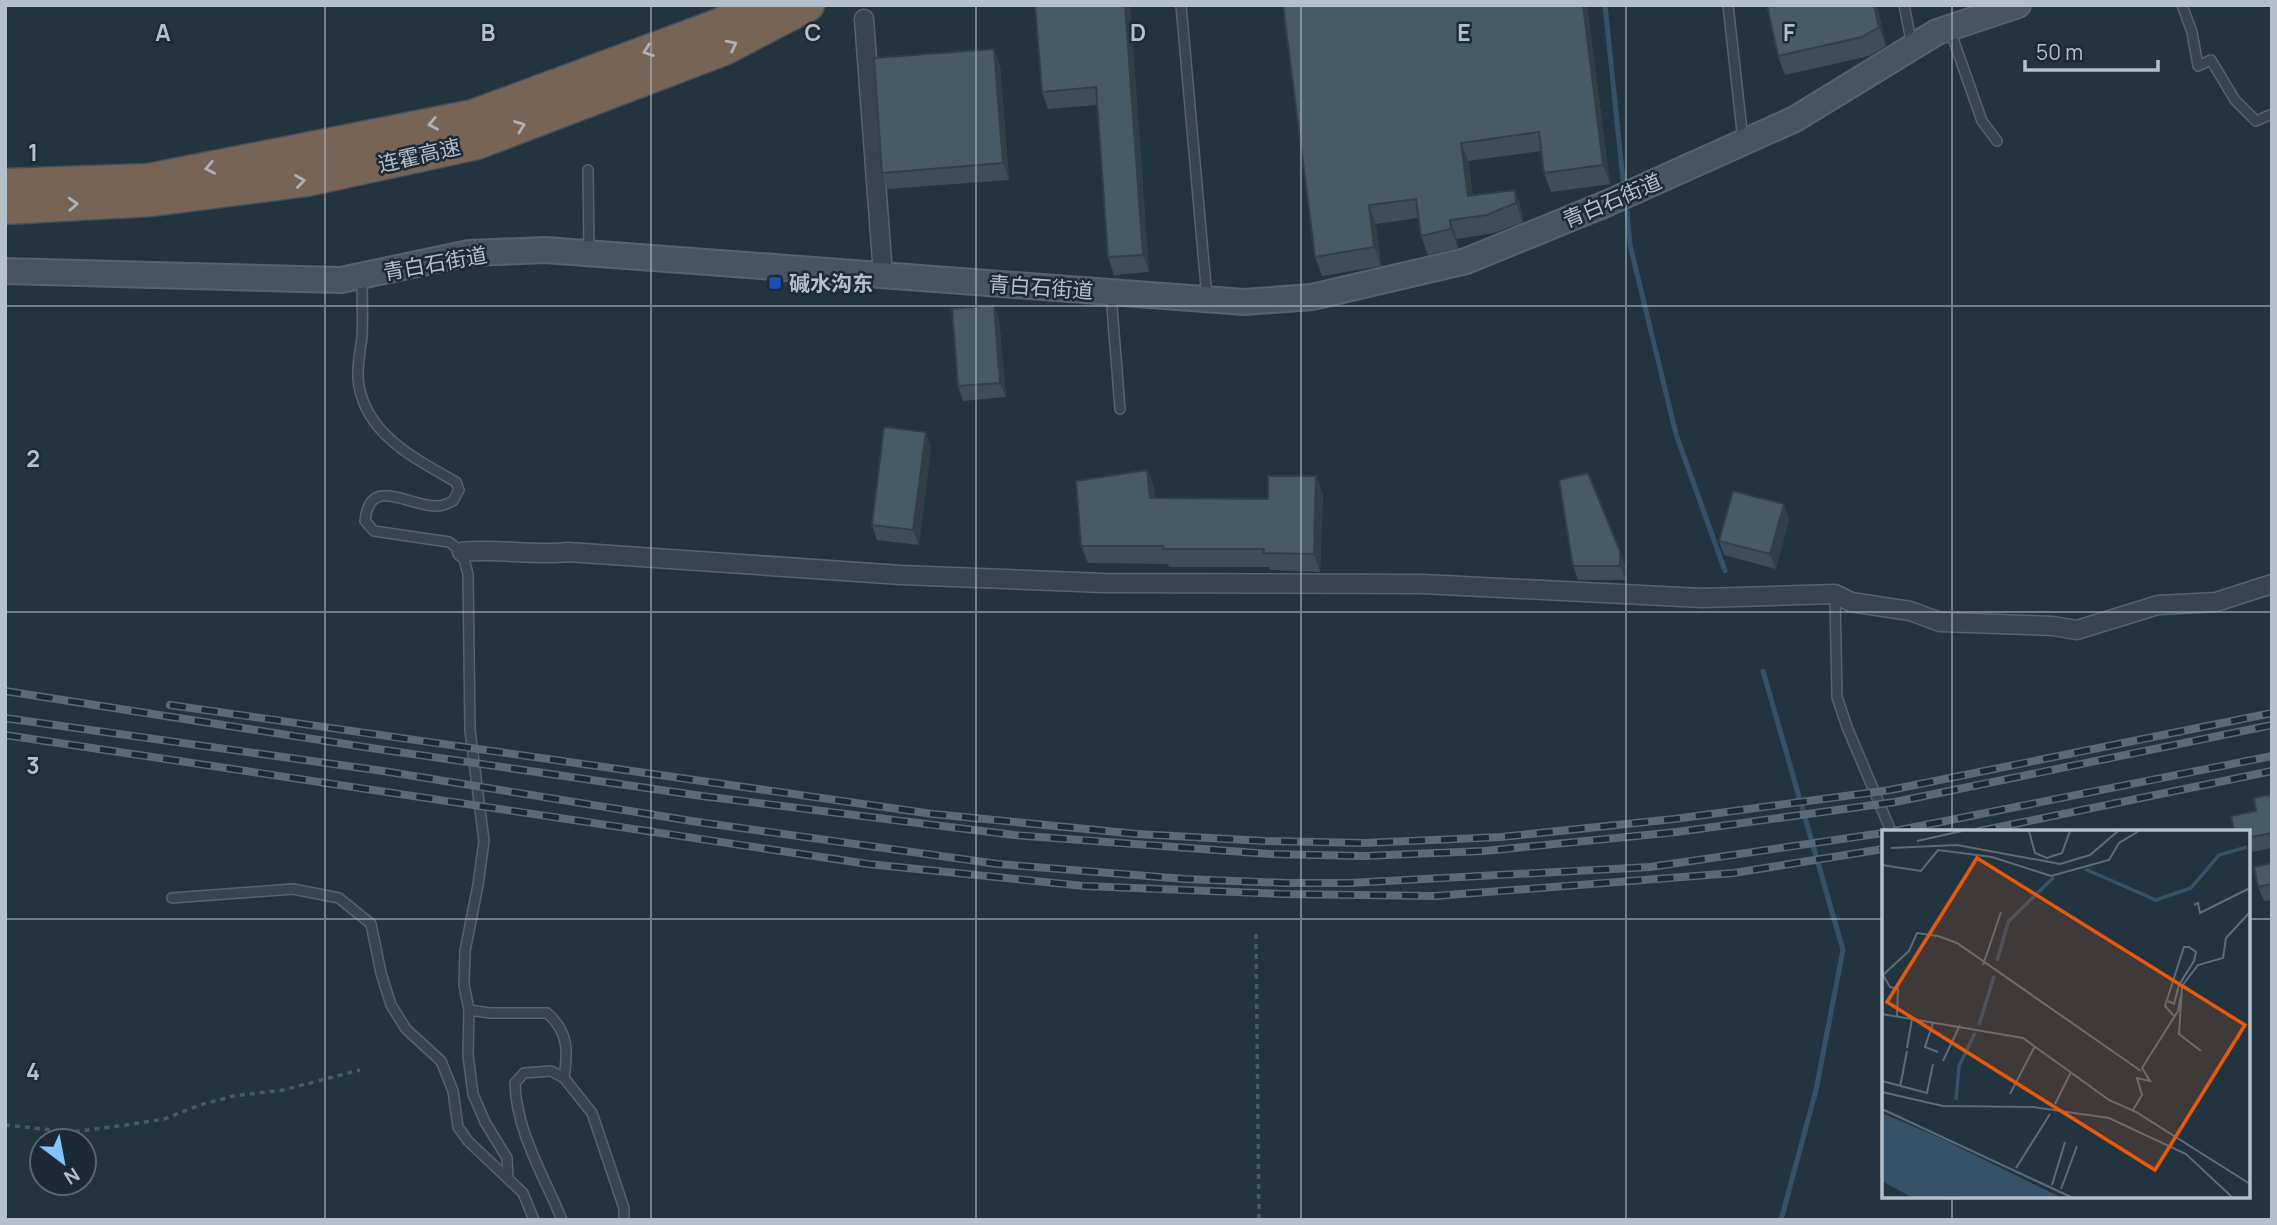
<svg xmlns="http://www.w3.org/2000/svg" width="2277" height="1225" font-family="Manrope,'Noto Sans SC',sans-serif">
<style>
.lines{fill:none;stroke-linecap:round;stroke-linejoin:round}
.stream{stroke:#355269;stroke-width:5}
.lane-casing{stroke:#55636e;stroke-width:12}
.street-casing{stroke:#55636e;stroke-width:21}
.secondary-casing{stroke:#55636e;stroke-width:28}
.highway-casing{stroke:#42505b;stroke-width:35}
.path{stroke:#435e5d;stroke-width:3.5;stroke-dasharray:5 5;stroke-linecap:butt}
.lane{stroke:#374551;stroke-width:9}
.street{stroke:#374551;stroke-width:18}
.secondary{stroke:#455564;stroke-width:24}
.highway{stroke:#776454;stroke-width:32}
.rail-casing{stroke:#596a78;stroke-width:8}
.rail{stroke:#1c2a36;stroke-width:5;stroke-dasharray:16;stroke-linecap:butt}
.wall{fill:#3d4d59}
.shaded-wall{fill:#323f48}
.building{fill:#475a67;stroke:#323f48;stroke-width:2}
.oneway{stroke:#abb2b9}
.grid{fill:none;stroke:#b4c0cb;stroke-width:2;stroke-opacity:0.55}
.transit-dot{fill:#1a4fb4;stroke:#1c2a36;stroke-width:2.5}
.labels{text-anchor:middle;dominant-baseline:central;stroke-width:5;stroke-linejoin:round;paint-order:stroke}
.street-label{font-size:21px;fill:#b4c0cb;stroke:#1c2a36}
.poi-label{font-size:21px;font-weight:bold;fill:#b4c0cb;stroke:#1c2a36;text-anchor:start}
.inset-river{fill:none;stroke:#355269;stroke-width:3.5}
.inset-road{fill:none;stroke:#5d6c78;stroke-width:2}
.view{fill:#e8590c;fill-opacity:0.15;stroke:#e8590c;stroke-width:3.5}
.inset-edge{fill:none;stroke:#b4c0cb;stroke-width:3.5}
.grid-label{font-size:23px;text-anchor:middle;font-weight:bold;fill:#b4c0cb;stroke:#1c2a36;stroke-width:5;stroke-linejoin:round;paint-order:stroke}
</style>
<rect width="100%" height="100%" fill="#233441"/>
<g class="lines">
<g class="stream">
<polyline points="1605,5 1623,180"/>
<polyline points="1627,212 1630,245 1676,434 1725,571"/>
<polyline points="1763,671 1843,950 1816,1090 1781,1220"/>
</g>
<defs>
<g id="lane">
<polyline points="1181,5 1207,298"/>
<polyline points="1728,5 1743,140"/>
<polyline points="1904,5 1912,45"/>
<polyline points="2182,5 2192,32 2198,66 2211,60 2235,100 2256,121 2272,114"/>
<polyline points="1950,30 1982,121 1997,141"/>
<polyline points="588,170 589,252"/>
<path d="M362,277C362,297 363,317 362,337C360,352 356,371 359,386C368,436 416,459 456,482L459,490L453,501C449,503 442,506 437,506C409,507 370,474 365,521L374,531L449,542L462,552L468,574L470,730L484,841L478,885L465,951L464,985L469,1010L468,1055L473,1094L485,1122L507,1158L508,1178"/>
<polyline points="1111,294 1120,409"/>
<polyline points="1835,594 1837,697 1847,727 1891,831"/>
<polyline points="172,898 293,889 339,898 371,924 381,973 391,1005 406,1029 441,1061 453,1091 458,1127 468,1141 523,1193 534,1220"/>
<path d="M469,1010L490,1013H547C569,1032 568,1052 564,1078"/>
<path d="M562,1220C544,1176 516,1131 515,1083L524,1073L551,1071L564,1078L592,1113L624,1208V1220"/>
</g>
<g id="street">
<polyline points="864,19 883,275"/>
<path d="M462,552C497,548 533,556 568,552L901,575L1104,583L1423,584L1702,598L1835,594L1851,602L1910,611L1940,622L2053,626L2077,630L2158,605L2216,602L2272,584"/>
</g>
<polyline id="secondary" points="5,271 341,280 469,253 545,250 1244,302 1312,297 1466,261 1608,203 1795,119 1937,32 2018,5"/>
<g id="highway">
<polyline points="5,185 149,180 473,116 719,25 756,5"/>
<polyline points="5,208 152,200 307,180 477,143 724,49 808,5"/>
</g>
</defs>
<use href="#lane" class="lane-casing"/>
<use href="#street" class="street-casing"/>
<use href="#secondary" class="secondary-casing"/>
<use href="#highway" class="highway-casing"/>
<g class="path">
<polyline points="1256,934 1259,1220"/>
<polyline points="5,1125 72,1132 126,1125 164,1119 200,1105 233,1096 283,1090 360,1070"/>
</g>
<use href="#lane" class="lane"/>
<use href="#street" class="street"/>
<use href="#secondary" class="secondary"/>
<use href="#highway" class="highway"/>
<defs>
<g id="rail">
<polyline points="5,691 371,748 702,796 1014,835 1270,854 1363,856 1484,851 1677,832 1895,802 2272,725"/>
<polyline points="170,705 933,814 1137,834 1265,841 1364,843 1501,837 1674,819 1890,790 2272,713"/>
<polyline points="5,718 383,771 698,822 998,864 1185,879 1287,883 1349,883 1650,867 1883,833"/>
<polyline points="5,735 868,864 1084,886 1282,894 1435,896 1734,873 1883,849"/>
<polyline points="1895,831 2272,756"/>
<polyline points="1980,831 2272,771"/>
</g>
</defs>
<use href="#rail" class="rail-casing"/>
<use href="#rail" class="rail"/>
</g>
<g class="wall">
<polygon points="1130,5 1149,272 1114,275 1108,257 1097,105 1048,109 1042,92"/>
<polygon points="1283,5 1587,5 1610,184 1551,192 1544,173 1541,151 1468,161 1473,196 1515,190 1521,209 1523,222 1494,233 1457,239 1458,248 1428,255 1421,236 1418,218 1376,224 1381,266 1322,276 1315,257"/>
<polygon points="1877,5 1886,46 1869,56 1785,75 1778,56"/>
<polygon points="1000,65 1009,180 888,189 882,173"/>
<polygon points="999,319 1006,397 963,401 958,386"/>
<polygon points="931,447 919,545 877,540 872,525"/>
<polygon points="1147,470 1154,487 1155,498 1268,499 1316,476 1323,494 1320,572 1270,570 1269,567 1169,567 1168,564 1088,563 1081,546"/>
<polygon points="1789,519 1776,569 1724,555 1719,541"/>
<polygon points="1573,566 1625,566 1626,580 1578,580"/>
<polygon points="2272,800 2272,848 2247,853 2247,831"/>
<polygon points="2272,863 2272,900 2264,901 2258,887"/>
</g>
<g class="shaded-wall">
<polygon points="1125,5 1130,5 1149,272 1143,255"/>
<polygon points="1583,5 1587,5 1610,184 1603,165"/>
<polygon points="1874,5 1877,5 1886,46 1879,27"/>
<polygon points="994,49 1000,65 1009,180 1003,163"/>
<polygon points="1461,143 1468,161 1475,215 1468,196"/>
<polygon points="1515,190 1521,209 1523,222 1516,203"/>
<polygon points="1369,205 1376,224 1381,266 1374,247"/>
<polygon points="1450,220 1457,239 1458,248 1451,229"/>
<polygon points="994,305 999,319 1006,397 1000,383"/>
<polygon points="926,432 931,447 919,545 913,530"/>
<polygon points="1147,470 1154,487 1157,516 1150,498"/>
<polygon points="1316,476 1323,494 1320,572 1314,554"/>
<polygon points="1784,504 1789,519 1776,569 1770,554"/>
<polygon points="1620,551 1625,566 1626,580 1620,566"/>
</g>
<g class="building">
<polygon points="1035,5 1125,5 1143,255 1108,257 1096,87 1042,92"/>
<polygon points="1283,5 1583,5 1603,165 1544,173 1539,132 1461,143 1468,196 1515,190 1516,203 1487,215 1450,220 1451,229 1421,236 1416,199 1369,205 1374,247 1315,257"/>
<polygon points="1767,5 1874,5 1879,27 1862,37 1778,56"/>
<polygon points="994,49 1003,163 882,173 874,58"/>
<polygon points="994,305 1000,383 958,386 952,309"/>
<polygon points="884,427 926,432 913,530 872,525"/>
<polygon points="1147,470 1150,498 1268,499 1268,476 1316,476 1314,554 1263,553 1264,549 1163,549 1163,546 1081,546 1076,481"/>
<polygon points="1588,473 1620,551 1620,566 1573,566 1559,480"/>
<polygon points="1733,491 1784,504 1770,554 1719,541"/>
<polygon points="2270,795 2272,803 2272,833 2247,838 2247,831 2234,831 2231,816 2256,811 2254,798"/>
<polygon points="2272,863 2272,884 2258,887 2254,867"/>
</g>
<defs><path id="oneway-chevron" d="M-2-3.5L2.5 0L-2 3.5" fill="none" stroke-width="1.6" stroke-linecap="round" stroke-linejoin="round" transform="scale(1.75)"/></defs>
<g class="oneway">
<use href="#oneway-chevron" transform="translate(732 45) rotate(-27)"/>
<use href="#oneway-chevron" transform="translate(648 51) rotate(160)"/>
<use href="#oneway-chevron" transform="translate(433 124) rotate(169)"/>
<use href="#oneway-chevron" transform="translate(520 126) rotate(-21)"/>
<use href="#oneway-chevron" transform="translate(210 168) rotate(169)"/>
<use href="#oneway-chevron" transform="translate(300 181) rotate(-8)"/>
<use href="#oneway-chevron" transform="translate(73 204) rotate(-3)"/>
</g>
<path class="grid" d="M325,5V1220M651,5V1220M976,5V1220M1301,5V1220M1626,5V1220M1952,5V831M5,306H2272M5,612H2272M5,919H1883M2247,919H2272M1952,1195V1220"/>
<rect class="transit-dot" x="768" y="276" width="14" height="14" rx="3.5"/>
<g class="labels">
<g class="street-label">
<text transform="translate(419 155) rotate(-13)">连霍高速</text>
<text transform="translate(1612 200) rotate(-23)">青白石街道</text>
<text transform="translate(435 263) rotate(-10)">青白石街道</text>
<text transform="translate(1041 287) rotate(4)">青白石街道</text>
</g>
<g class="poi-label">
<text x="789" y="283">碱水沟东</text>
</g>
</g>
<g transform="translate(1882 830)">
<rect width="368" height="368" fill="#233441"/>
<path d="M0,283L56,307L178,367H29L0,351Z" fill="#355269"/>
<path class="inset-river" d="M203,39L274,70L309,58L337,25L365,17M115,131L126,92L172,47M97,195L112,146M74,270L77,236L93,203"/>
<path class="inset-road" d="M147,1L153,23L165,28L180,23L188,1M35,11L80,1M9,18L75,15L178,34L208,25L236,1M0,35L39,41L56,20L110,27L169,46L227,30L237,13L257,1M312,75L316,73L318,83L368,58M101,135L119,82M1,145L8,157L16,159L15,186M0,146L27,121L35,103L56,106L75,113L259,241M286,171L292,174L297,155L312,131L314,122L307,117H302L283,176L292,186M0,184L141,208L227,270L254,282L368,354M51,193L43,217L56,222M25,218L30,189M319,221L297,204L300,156L316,135L341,128L344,108L368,82M61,231L78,195M0,251L45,263L51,234M18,257L25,221M0,262L61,276L151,277L227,288L304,324L350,367M128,264L153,216M173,274L189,242M0,279L189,367M251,280L260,265L255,248L268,251L260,238L296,181L299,166M134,338L168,284M170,355L183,312M179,359L195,316"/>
<path class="view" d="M95,28L363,195L273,340L5,172Z"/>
<rect width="368" height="368" class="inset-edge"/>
</g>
<g class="grid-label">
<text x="163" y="41">A</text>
<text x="488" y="41">B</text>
<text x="813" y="41">C</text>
<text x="1138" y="41">D</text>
<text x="1464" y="41">E</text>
<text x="1789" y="41">F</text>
<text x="33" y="161">1</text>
<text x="33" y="467">2</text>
<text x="33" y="774">3</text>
<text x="33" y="1080">4</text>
</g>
<rect width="2277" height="1225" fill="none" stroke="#b4c0cb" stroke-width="14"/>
<g transform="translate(63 1162) rotate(148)"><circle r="33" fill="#1c2a36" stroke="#596672" stroke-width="2"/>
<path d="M0-5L12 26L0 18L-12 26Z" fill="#85c5ff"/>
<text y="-10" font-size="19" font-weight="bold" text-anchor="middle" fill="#b4c0cb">N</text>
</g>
<path d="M2025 60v10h133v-10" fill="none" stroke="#b4c0cb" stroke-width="3.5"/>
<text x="2036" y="60" font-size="21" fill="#b4c0cb" stroke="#1c2a36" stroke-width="5" paint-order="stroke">50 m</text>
</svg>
